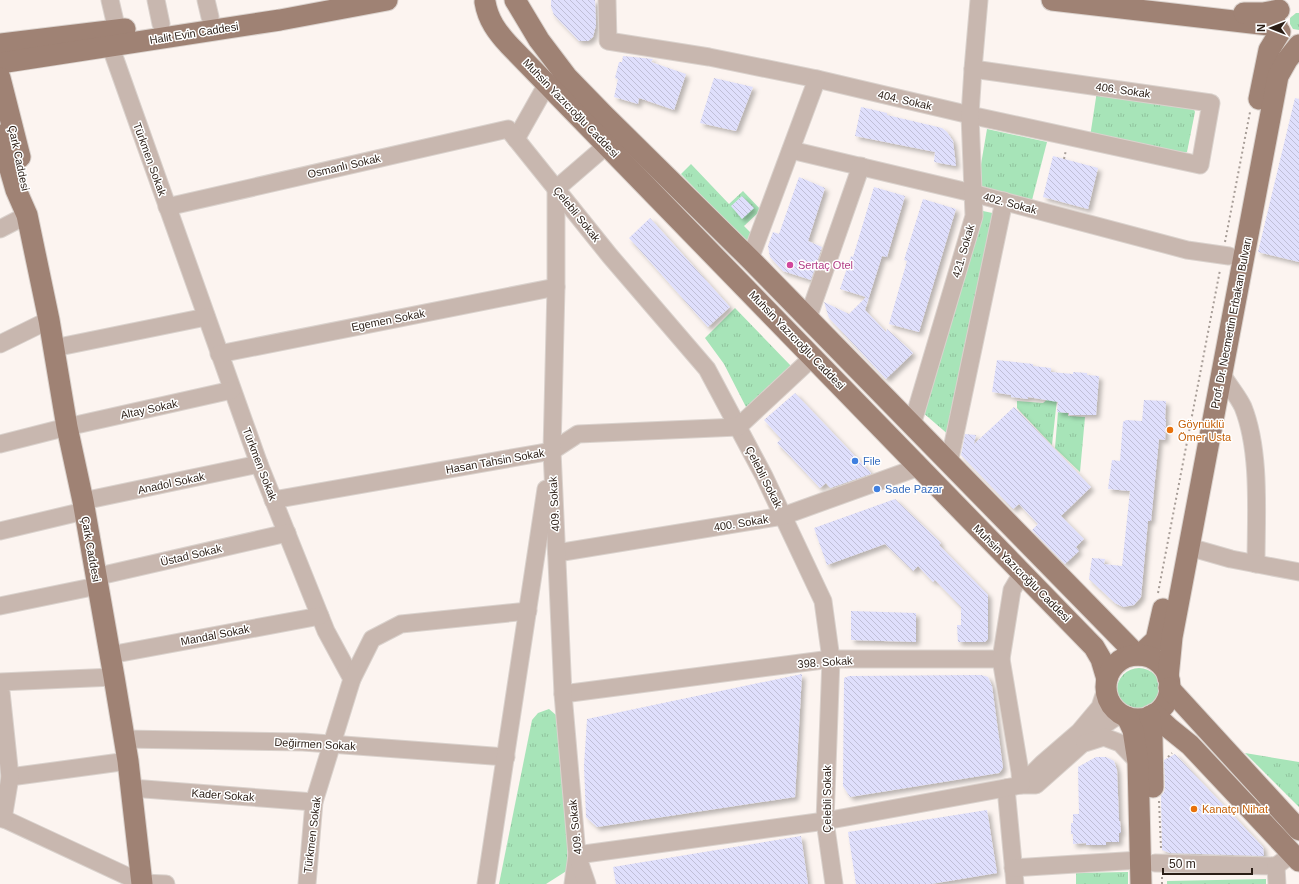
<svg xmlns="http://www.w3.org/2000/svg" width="1299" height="884" font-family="Helvetica,sans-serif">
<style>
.grass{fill:url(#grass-tufts)}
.building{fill:url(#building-back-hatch);filter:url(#shadow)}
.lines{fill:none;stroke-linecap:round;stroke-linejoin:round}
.minor-casing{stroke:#dad2cd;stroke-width:19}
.major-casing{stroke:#dad2cd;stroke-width:23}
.path{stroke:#a79d97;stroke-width:2;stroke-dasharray:2 3;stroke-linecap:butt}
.minor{stroke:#c8b7af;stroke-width:17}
.major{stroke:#9f8274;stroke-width:21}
.hotel-dot{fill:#d1479c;stroke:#fff;stroke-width:1.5}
.food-dot{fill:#e8710a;stroke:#fff;stroke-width:1.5}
.shop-dot{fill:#3f7fe0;stroke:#fff;stroke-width:1.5}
.labels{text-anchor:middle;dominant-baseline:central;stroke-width:3;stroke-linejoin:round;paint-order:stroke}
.street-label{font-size:11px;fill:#2a1d15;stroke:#fff}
.hotel-label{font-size:11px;fill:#b23c85;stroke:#fff;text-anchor:start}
.food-label{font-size:11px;fill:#c56008;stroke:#fff;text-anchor:start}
.shop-label{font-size:11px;fill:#366cbe;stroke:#fff;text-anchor:start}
</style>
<defs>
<pattern id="grass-tufts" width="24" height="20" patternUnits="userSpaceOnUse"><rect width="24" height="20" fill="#a7e4b8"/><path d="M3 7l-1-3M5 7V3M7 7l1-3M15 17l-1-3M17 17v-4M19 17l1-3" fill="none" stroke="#90c39d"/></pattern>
<pattern id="building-back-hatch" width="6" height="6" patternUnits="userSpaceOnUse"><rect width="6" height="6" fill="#dfdffc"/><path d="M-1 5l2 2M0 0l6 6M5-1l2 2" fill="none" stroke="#c0bfd7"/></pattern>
<filter id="shadow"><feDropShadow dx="3.5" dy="3.5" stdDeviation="2" flood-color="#0004"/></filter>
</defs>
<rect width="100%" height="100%" fill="#fcf4f0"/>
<g class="grass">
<polygon points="1296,13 1299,13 1299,30 1293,29 1290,24 1290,18"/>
<polygon points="1097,91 1193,107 1195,112 1187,152 1177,154 1090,137"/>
<polygon points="987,129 1047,142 1031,204 977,188"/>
<polygon points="691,164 729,204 743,191 761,210 744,226 755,237 751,242 746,242 681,174"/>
<polygon points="983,211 997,214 950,436 921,411"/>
<polygon points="735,308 791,366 747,409 724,364 705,338"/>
<polygon points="1048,399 1057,399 1052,445 1017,408 1017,401 1043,403"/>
<polygon points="1058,412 1068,413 1068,416 1085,417 1080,472 1055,448"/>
<circle cx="1139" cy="690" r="22"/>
<polygon points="549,709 556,715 564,762 568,870 546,884 499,884 532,720 538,713"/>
<polygon points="1245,753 1299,762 1299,807"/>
<polygon points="1128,872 1128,884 1076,884 1076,873"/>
<polygon points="1266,879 1266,884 1167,884 1167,881"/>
</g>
<g class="building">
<polygon points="551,0 595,0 596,25 593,37 588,41 579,41 554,15 551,7"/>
<polygon points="623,56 653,59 651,62 686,74 674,110 639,98 638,104 614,97 618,79 615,78 619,62 622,62"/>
<polygon points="714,78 753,87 736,131 700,123"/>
<polygon points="1295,98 1299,99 1299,262 1258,252"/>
<polygon points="861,107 887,113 887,115 942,128 947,132 953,141 956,166 934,162 935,152 855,136"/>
<polygon points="1053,156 1098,168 1088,209 1043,197"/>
<polygon points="799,177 825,188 808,241 822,247 811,280 783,271 770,257 768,246 773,232 779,234"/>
<polygon points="874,187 905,196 887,257 882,256 865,310 886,332 887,329 913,353 886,379 829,318 824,302 849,314 866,297 840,289 851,256 853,257"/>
<polygon points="742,196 754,208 742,219 731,206"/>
<polygon points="923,199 956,209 919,332 889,324 907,261 904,260"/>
<polygon points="650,218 730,307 708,327 629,238"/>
<polygon points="997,360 1033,364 1033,366 1051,368 1051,372 1073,374 1073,372 1087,373 1087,375 1099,376 1096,415 1069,415 1069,413 1057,412 1058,402 1028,397 1028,399 1011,397 1011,395 992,392"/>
<polygon points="795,393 871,473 871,474 830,488 826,483 820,488 790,456 777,443 781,439 764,420"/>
<polygon points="1144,400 1166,401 1165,419 1166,419 1165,440 1159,439 1151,521 1148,521 1141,597 1134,605 1123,607 1115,603 1089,579 1092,558 1105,559 1104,564 1122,566 1130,491 1108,489 1112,460 1120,461 1123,422 1126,420 1142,421"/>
<polygon points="1014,407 1091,487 1061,516 1084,539 1076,547 1079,551 1065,564 1032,530 1038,524 1019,504 1013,509 961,455 965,434 976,435 974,444"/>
<polygon points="895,499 941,543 939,545 988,595 988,639 985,642 958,642 957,625 961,625 961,607 935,580 933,582 918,566 913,571 885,544 827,565 814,528"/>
<polygon points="851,611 916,613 916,642 851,640"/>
<polygon points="802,674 795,797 597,827 586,817 584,766 587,719"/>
<polygon points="981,675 988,677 992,686 1003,768 999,773 850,797 843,786 844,678 849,676"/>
<polygon points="1175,754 1263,847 1264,856 1170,853 1162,850 1161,796 1164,792 1165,787 1164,760"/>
<polygon points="1096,757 1106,757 1114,761 1117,770 1119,821 1120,821 1121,833 1119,833 1119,842 1106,842 1106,845 1086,845 1086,843 1073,844 1073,834 1071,834 1071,823 1073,823 1073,814 1079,814 1078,767"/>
<polygon points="987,810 997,873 931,884 856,884 848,832"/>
<polygon points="801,836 808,884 616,884 613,867"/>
</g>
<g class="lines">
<defs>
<g id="minor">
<polyline points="110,0 117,30"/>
<polyline points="156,0 161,24"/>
<polyline points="206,0 210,17"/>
<polyline points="607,0 608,41 709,57 817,79 970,115 1200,165 1211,103 973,69"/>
<polyline points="110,45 259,464 326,631 352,679 314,802 307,884"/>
<polyline points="516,139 547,84"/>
<polyline points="791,150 972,193 1187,250 1229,256"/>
<polyline points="167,207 508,129 610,256 707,369 764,476 823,601 831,659 825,821 834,884"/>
<polyline points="0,229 27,215"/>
<polyline points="750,259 817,79"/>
<polyline points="808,318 861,166"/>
<polyline points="0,344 49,320"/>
<polyline points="54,348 206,317"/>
<polyline points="219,354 556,287"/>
<path d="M1222,374C1228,385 1238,396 1243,407C1261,452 1256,516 1256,564"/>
<polyline points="912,425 974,216 970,115 973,69 979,0"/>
<polyline points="0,444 67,427 232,390"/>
<polyline points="949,463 1004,201"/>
<polyline points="273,500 552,451 578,434 738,427 813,357"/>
<polyline points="83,501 259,464"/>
<polyline points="0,531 84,511"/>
<polyline points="1189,547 1231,559 1299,572"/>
<polyline points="557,553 783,516 919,467"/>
<polyline points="95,577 287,533"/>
<polyline points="0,606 97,586"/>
<polyline points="110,655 320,616"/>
<polyline points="352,679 372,639 401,624 528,611"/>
<polyline points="1106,689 1100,707 1079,732 1042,764 1021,785 1036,785 1100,728 1113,719 1122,715"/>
<polyline points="563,694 831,659 1001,659 1012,590 1022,573"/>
<polyline points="124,739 303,742 506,757"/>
<polyline points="1085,743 1104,737 1120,743 1138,762"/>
<polyline points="10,777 128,761"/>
<polyline points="131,788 314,802"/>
<polyline points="1006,788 1015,884"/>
<polyline points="0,817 142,883 166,884"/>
<polyline points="3,819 10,777 0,682 114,677"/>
<polyline points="1155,863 1276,866 1292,854"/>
<polyline points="1276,866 1277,884"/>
<polyline points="1013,868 1140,860"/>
<polyline points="486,884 546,489"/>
<polyline points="573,884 577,855 825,821 1021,785 1020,772 1001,659"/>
<polyline points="587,884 577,855 563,694 552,451 556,287 556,189 607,145"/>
</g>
<g id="major">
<polyline points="515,0 539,40 567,77 604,115 750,259 1137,655"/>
<polyline points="1052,0 1277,26"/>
<path d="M485,2C488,20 497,32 509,45L1094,647L1101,659L1107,679"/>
<polyline points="1244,13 1263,13 1279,10"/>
<polyline points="0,44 125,29"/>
<polyline points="0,63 280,20 387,0"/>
<polyline points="0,78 20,157"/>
<polyline points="1259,99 1269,50 1280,32"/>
<polyline points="0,135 16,190 27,215 49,320 67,427 83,501 114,677 128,761 142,884"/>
<polyline points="1140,655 1156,640 1163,609"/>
<circle cx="1138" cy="687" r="32"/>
<polyline points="1168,678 1172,637 1278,76 1287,60 1299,45"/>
<polyline points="1169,688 1299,830"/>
<polyline points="1154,714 1169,728 1190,745 1299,861"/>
<polyline points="1150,716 1152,737 1153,787"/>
<polyline points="1127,717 1133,730 1138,762 1141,884"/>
</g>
</defs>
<use href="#minor" class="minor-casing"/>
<use href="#major" class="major-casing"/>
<g class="path">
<polyline points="1064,159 1066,150"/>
<polyline points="1225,242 1250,112"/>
<polyline points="1158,593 1220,270"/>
<polyline points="1168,757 1172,753"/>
<polyline points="1159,801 1161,849"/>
<polyline points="1162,877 1162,884"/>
</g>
<use href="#minor" class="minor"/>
<use href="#major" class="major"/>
</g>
<circle class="hotel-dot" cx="790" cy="265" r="4"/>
<g class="food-dot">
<circle cx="1170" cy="430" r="4"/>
<circle cx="1194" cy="809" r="4"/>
</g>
<g class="shop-dot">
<circle cx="855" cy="461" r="4"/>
<circle cx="877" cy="489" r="4"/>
</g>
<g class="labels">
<g class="street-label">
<text transform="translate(194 33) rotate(-9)">Halit Evin Caddesi</text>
<text transform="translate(1123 90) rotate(8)">406. Sokak</text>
<text transform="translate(905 100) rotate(13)">404. Sokak</text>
<text transform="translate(571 108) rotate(46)">Muhsin Yazıcıoğlu Caddesi</text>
<text transform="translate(19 158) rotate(78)">Çark Caddesi</text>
<text transform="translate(150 159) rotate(70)">Türkmen Sokak</text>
<text transform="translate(344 166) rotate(-13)">Osmanlı Sokak</text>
<text transform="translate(1010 203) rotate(15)">402. Sokak</text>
<text transform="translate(577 214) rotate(51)">Çelebli Sokak</text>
<text transform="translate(963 251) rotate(-74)">421. Sokak</text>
<text transform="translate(388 320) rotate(-11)">Egemen Sokak</text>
<text transform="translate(1231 323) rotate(-79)">Prof. Dr. Necmettin Erbakan Bulvarı</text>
<text transform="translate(797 340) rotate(46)">Muhsin Yazıcıoğlu Caddesi</text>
<text transform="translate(149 409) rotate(-12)">Altay Sokak</text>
<text transform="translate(495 461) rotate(-10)">Hasan Tahsin Sokak</text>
<text transform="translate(260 464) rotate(69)">Türkmen Sokak</text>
<text transform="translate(764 477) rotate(63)">Çelebli Sokak</text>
<text transform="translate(171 483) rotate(-12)">Anadol Sokak</text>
<text transform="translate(554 504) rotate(-93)">409. Sokak</text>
<text transform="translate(741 523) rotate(-9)">400. Sokak</text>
<text transform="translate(91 549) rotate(80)">Çark Caddesi</text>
<text transform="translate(191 555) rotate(-13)">Üstad Sokak</text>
<text transform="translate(1022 573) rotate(45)">Muhsin Yazıcıoğlu Caddesi</text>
<text transform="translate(215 635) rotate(-11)">Mandal Sokak</text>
<text transform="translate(825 662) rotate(-4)">398. Sokak</text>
<text transform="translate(315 744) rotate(3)">Değirmen Sokak</text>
<text transform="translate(223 795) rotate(4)">Kader Sokak</text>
<text transform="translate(827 799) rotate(-90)">Çelebli Sokak</text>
<text transform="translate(575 827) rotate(-96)">409. Sokak</text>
<text transform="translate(312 835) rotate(-83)">Türkmen Sokak</text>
</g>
<g class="hotel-label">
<text x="798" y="265">Sertaç Otel</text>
</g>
<g class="food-label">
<text x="1178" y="424">Göynüklü<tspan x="1178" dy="13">Ömer Usta</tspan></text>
<text x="1202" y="809">Kanatçı Nihat</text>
</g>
<g class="shop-label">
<text x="863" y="461">File</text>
<text x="885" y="489">Sade Pazar</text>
</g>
</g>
<g transform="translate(1271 28) rotate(270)" stroke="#ffffff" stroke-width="3" paint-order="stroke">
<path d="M0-3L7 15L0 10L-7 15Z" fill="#2a1d15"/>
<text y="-6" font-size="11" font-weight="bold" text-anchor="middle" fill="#2a1d15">N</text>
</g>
<path d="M1163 868v6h89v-6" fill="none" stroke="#2a1d15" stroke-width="2"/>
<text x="1169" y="868" font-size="12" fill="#2a1d15" stroke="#ffffff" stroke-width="3" paint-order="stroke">50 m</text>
</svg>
